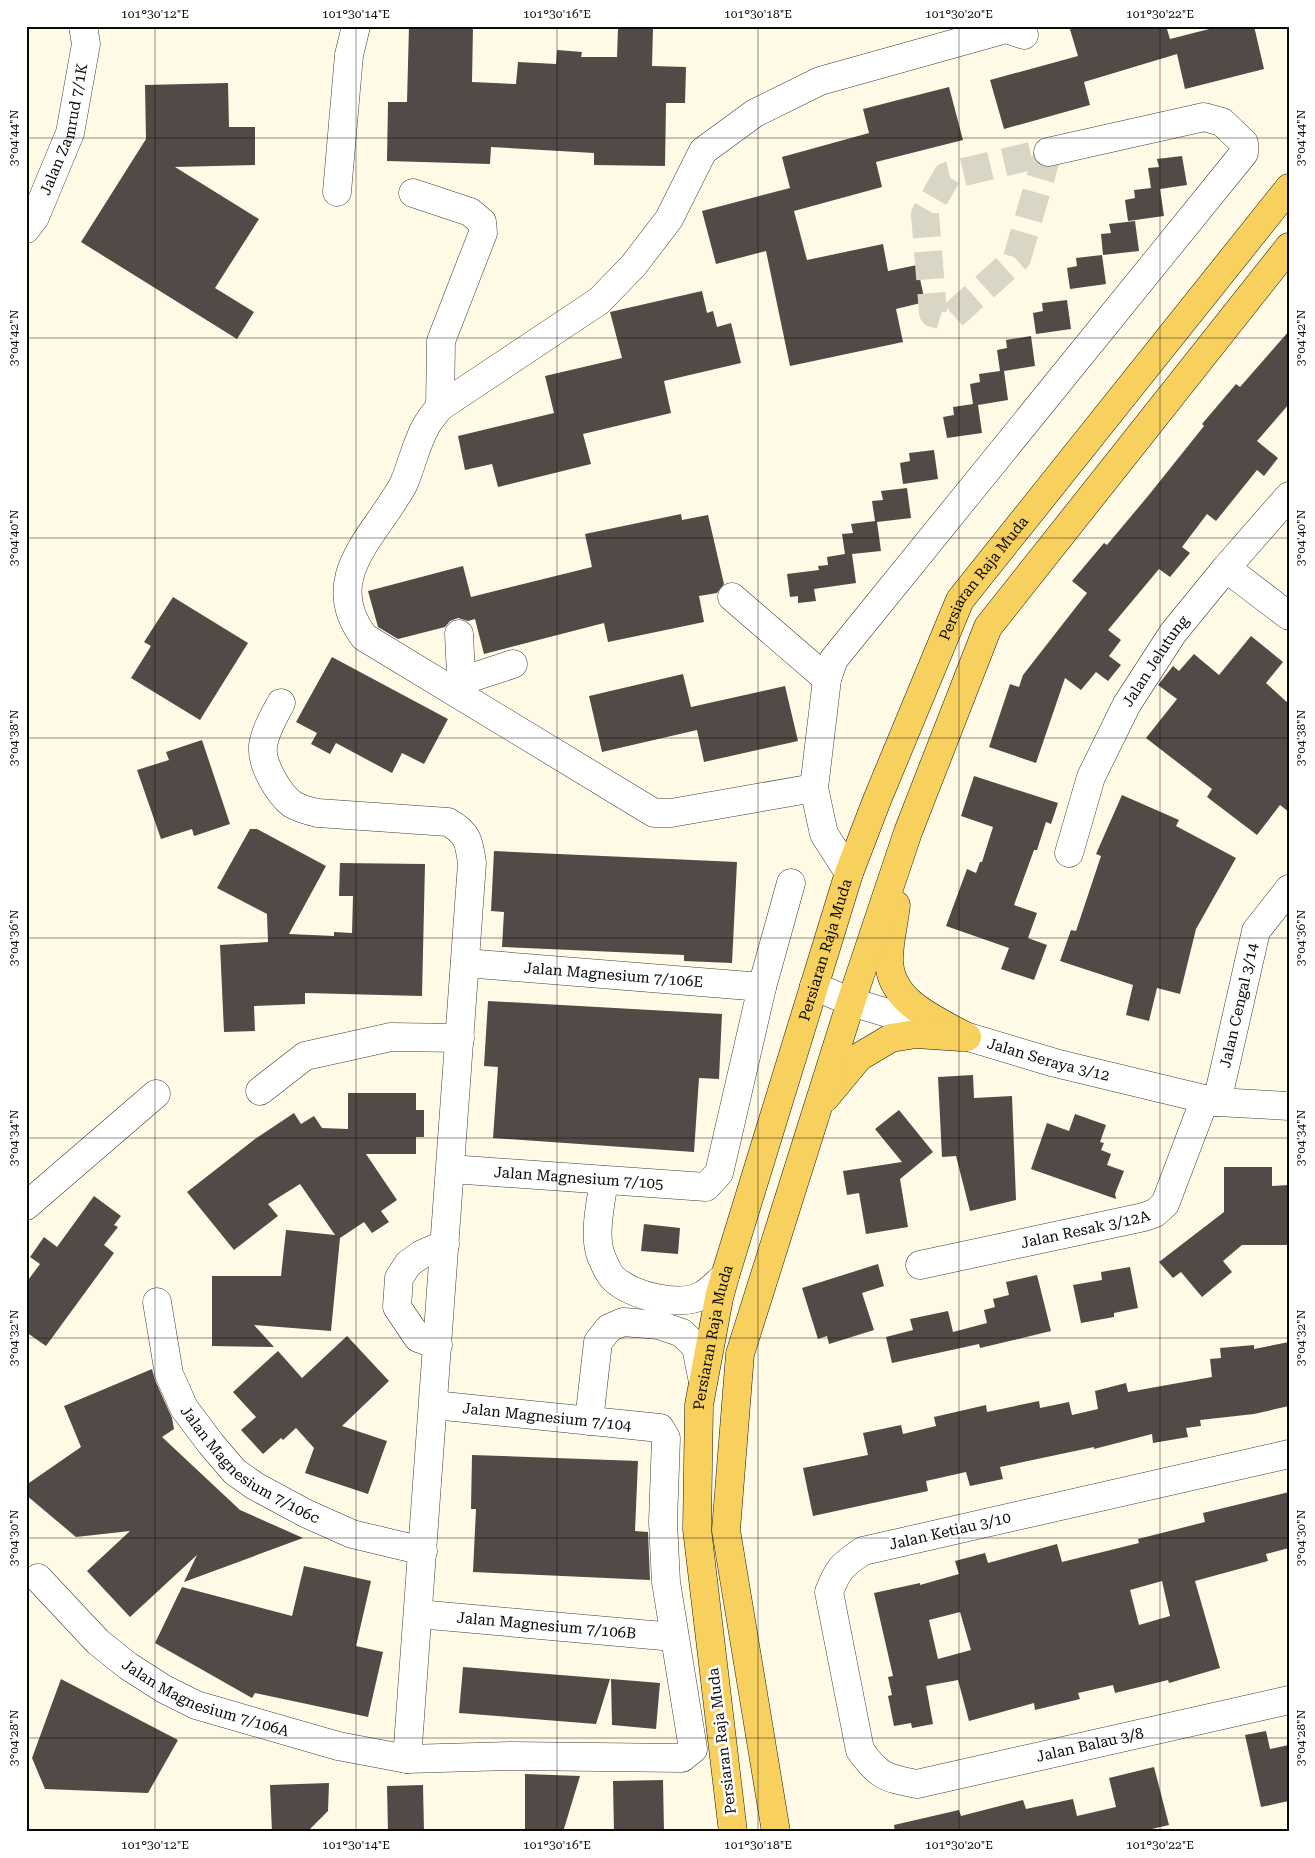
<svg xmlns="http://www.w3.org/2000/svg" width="1315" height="1858" font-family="'Roboto Serif',serif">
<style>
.building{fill:#524a46;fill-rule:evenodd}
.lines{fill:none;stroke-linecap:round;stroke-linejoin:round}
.minor-tunnel{stroke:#dad6c5;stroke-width:28;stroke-dasharray:28 14;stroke-linecap:butt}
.minor-casing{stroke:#3c3c3c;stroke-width:29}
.major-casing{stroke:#1a1a1a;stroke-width:29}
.minor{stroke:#fff;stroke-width:28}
.major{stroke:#f7d05e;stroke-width:28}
.ticks{fill:none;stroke:#090909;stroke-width:1;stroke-opacity:0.45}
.labels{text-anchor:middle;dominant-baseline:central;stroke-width:5;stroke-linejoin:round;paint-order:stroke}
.street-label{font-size:15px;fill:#090909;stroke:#fff}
.neatline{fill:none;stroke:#090909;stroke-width:2}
.ticks-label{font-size:12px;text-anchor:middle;fill:#090909}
</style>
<rect width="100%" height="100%" fill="#fffae6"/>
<g class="building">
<polygon points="409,26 473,26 472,82 516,84 518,62 556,64 557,50 582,52 581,57 617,57 618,28 653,28 652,66 686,67 685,103 666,103 665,166 594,165 594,153 491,147 490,164 387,161 388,102 407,102"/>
<polygon points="1069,26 1166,26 1170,39 1221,26 1254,26 1264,69 1185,89 1177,54 1084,82 1090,105 1004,129 990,80 1078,56"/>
<polygon points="228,83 229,127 255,127 255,165 175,167 259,219 215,288 254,312 237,339 81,242 146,139 145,85"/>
<polygon points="949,87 963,140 876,162 882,187 794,211 807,260 883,244 888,271 917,265 925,302 896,309 903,342 790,366 766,251 716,264 702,211 790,188 782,157 869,133 863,109"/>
<polygon points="1182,156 1187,185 1160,189 1164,216 1128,221 1125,200 1135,198 1134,190 1151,188 1148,168 1159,167 1157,159"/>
<polygon points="1135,221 1139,251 1103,255 1101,234 1111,233 1109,224"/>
<polygon points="1102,255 1106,284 1070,289 1067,268 1077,266 1076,258"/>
<polygon points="702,291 707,313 713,311 717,327 731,323 741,363 664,381 671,413 583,434 591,464 498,487 492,464 465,470 458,436 554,413 545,376 622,358 610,312"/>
<polygon points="1067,300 1071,329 1036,334 1033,313 1043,311 1042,303"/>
<polygon points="1289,331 1289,404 1257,441 1278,458 1264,476 1257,470 1216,521 1207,514 1182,547 1190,553 1170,577 1159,569 1108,630 1121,640 1109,656 1121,665 1108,681 1096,672 1081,690 1065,678 1036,763 989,747 1010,684 1019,687 1023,675 1087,593 1072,581 1104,543 1107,545 1148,496 1204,426 1202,424 1236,384 1240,387"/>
<polygon points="1031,336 1035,366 1004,371 1008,400 978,405 982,433 947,438 943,417 954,415 953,407 973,404 970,384 980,382 979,374 1000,371 997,350 1007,348 1006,340"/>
<polygon points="934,450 938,479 903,484 900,463 910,461 909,453"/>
<polygon points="907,488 911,518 877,522 881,551 852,554 856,583 814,589 816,601 798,603 798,596 790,597 787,574 819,570 818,566 828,565 827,557 845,554 842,534 853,533 851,524 875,521 872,501 883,500 881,491"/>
<polygon points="681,514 682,520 708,515 724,584 717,593 699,596 704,622 608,642 604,623 484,654 475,619 468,621 458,618 450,621 445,627 398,639 378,627 368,591 463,566 471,597 592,567 585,534"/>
<polygon points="173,597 248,643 200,720 131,678 151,646 144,642"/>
<polygon points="1251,636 1283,662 1266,683 1289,704 1289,812 1280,805 1257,835 1207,797 1212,789 1146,738 1177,699 1158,685 1173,666 1179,671 1194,654 1219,675"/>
<polygon points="332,657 448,719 424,764 402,753 392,773 336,743 330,754 311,744 317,733 296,722"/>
<polygon points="683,674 691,707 785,686 798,741 704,762 697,730 602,752 589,696"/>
<polygon points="202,740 230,824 194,836 192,829 161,839 137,770 169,760 166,752"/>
<polygon points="974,776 1058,803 1051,824 1046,822 1037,850 1034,850 1014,905 1037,913 1028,938 1047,945 1034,980 1001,969 1009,948 946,926 967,869 976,873 980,862 982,862 993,827 961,816"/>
<polygon points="1122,795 1179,820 1176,826 1236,858 1196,929 1180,994 1157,988 1149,1021 1126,1015 1133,985 1060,961 1071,930 1076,931 1101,856 1096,854"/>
<polygon points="250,829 257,829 326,866 289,934 334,936 334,932 352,933 353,896 339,896 340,863 425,864 422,996 305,993 305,1004 254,1006 255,1031 224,1032 220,945 268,942 267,914 217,888"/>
<polygon points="494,851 737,862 732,963 684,961 684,955 502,947 504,912 491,911"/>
<polygon points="488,1001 722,1014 719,1079 699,1078 694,1152 493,1138 498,1067 484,1066"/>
<polygon points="973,1075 974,1098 1012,1096 1016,1200 970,1211 956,1156 942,1157 938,1077"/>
<polygon points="348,1093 416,1093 416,1110 424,1110 424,1137 416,1137 416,1154 366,1154 397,1200 381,1211 389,1222 372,1233 364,1222 340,1238 331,1331 254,1325 274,1347 212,1346 212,1276 281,1276 286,1230 335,1235 300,1184 268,1204 278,1216 234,1250 187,1192 255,1139 294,1113 301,1124 314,1116 322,1128 348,1129"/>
<polygon points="899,1110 933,1152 900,1179 908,1227 866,1234 859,1193 847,1195 843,1171 902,1162 875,1129"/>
<polygon points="1075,1114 1106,1125 1100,1142 1104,1143 1101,1150 1111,1154 1107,1165 1124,1171 1115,1194 1116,1199 1031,1169 1047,1123 1069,1131"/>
<polygon points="1224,1167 1272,1167 1272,1186 1289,1185 1289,1245 1242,1245 1223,1261 1232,1272 1202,1297 1181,1272 1173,1278 1159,1262 1224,1212"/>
<polygon points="94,1196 121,1216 114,1225 118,1227 104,1245 114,1253 46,1346 26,1332 26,1283 40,1264 30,1257 44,1237 57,1247"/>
<polygon points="644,1224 680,1228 678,1254 641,1251"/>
<polygon points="878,1264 884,1286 862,1293 874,1330 829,1344 827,1336 818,1339 802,1288"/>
<polygon points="1130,1267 1138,1308 1114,1313 1114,1317 1081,1323 1073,1285 1102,1280 1101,1272"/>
<polygon points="1037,1275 1051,1331 980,1348 979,1344 892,1363 886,1337 913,1330 910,1319 948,1311 953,1332 987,1323 984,1310 995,1307 993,1299 1009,1295 1006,1282"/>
<polygon points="347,1336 389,1381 342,1426 387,1441 368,1494 305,1473 314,1448 296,1428 283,1440 281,1438 263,1454 241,1430 256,1417 233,1392 278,1351 302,1378"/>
<polygon points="1289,1342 1289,1406 1254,1414 1200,1420 1201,1426 1186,1428 1188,1437 1153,1443 1152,1434 1094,1449 1094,1447 1000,1467 1003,1479 970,1486 966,1472 926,1481 928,1491 813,1516 803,1468 868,1455 863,1433 901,1425 903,1434 936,1426 934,1417 986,1405 987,1412 1039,1401 1040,1408 1069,1402 1072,1415 1098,1409 1095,1391 1126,1383 1128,1392 1212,1377 1210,1359 1221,1358 1220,1348 1254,1345 1254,1349"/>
<polygon points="152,1369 155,1380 172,1418 174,1429 162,1437 240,1510 303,1538 184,1582 197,1555 130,1617 87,1571 130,1531 76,1537 26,1495 26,1485 81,1447 64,1406"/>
<polygon points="472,1455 638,1461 635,1531 648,1532 650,1580 473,1572 476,1509 471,1509"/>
<path d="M1289,1492V1548L1266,1554L1268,1561L1195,1581L1220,1668L1169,1683L1168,1680L1115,1693L1113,1685L1078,1693L1080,1699L1035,1710L1034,1703L969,1721L958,1680L926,1686L933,1724L912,1728L911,1723L894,1726L888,1696L892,1695L888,1677L893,1676L874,1593L920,1583V1585L959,1574L955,1561L985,1553L988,1563L1057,1544L1062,1562L1139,1543L1138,1539L1205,1522L1203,1513ZM1162,1581L1170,1616L1139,1625L1130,1590ZM960,1612L971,1650L938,1659L929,1620Z"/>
<polygon points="304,1566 371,1581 356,1646 383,1652 368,1717 255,1693 252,1698 155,1643 182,1587 292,1616"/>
<polygon points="463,1667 610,1679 596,1724 459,1713"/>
<polygon points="61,1679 178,1740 148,1793 45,1789 32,1758"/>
<polygon points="611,1679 660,1683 656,1729 612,1725"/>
<polygon points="1266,1731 1270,1749 1289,1745 1289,1801 1261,1807 1245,1735"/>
<polygon points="1154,1767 1169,1825 1139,1832 895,1832 894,1825 959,1810 961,1816 1023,1800 1026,1809 1073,1799 1077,1816 1116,1807 1109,1778"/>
<polygon points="525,1774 580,1776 563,1832 525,1832"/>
<polygon points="663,1780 664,1832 614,1832 613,1781"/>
<polygon points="329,1783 328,1811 307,1832 272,1832 270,1785"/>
<polygon points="423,1785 424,1832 388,1832 387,1786"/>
</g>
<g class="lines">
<polygon class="minor-tunnel" points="1048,152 1017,258 950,318 933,313 925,214 947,176"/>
<defs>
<g id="minor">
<polyline points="337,192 349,55 356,26"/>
<polyline points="413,193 470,212 482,222 483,233 441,341 440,407"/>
<path id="s1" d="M26,229L35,217L70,133L86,44L83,26"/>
<polyline points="1226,568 1289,616"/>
<polyline points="732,597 827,679"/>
<polyline points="459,634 462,695"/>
<polyline points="461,681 513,664"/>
<path d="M281,703C274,716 265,731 263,746C261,764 278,793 292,804C300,809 309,811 318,813L448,822C468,833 469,842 472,863L407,1759"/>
<polyline points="814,788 827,679 834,659 1244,153 1244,143 1222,122 1204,117 1048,152"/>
<path id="s2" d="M1069,853L1091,777L1127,704L1173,633L1226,568L1289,496"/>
<path d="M849,873L824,834L814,788L671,813H654L364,637C325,585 363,547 392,503C396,496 401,490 404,483C412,464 416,444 426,426C430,419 435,413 440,407L599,301L633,266L669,219L703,151L755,113L820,81L1006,29L1024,35"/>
<path id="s3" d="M465,963L762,987"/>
<path id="s4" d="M814,986L851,1002L1055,1063L1217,1102L1289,1106"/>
<polyline points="260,1091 305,1056 391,1037 460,1038"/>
<path id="s5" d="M1217,1102L1256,931L1289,889"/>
<path id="s6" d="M451,1169L706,1187L719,1173L762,987L791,883"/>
<path d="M604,1180C601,1202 593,1235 601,1256C604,1263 609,1275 614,1279C633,1296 678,1307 701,1296C709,1292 718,1282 725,1276"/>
<polyline points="26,1206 156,1094"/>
<path id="s7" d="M920,1265L1144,1217L1155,1213L1165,1204L1205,1099"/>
<path id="s8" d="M157,1302L169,1374L184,1408L211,1444L235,1472L255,1486L305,1513L352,1534L423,1551"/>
<polyline points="438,1345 418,1338 397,1307 399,1278 408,1264 422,1254 445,1244"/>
<polyline points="589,1421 598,1342 609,1328 623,1322 659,1325 682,1333 696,1347 703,1382"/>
<path id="s9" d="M1289,1454L863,1551C842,1565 838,1569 829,1592L860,1750C879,1777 886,1778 917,1784L1289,1700"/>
<path id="s10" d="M38,1578L98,1642L128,1666L164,1689L196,1705L338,1746L407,1759L512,1756L682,1758L693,1749L666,1582L663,1522L666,1438L660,1428L434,1405"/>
<path id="s11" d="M418,1614L674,1637"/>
</g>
<g id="major">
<path d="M896,905C894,923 889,942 889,959C889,1002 935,1019 967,1037"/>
<polyline points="825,1098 859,1057 891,1038 916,1034 961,1037"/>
<path id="s12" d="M733,1832L697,1529L699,1405L719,1298L725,1276L849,873L877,800L960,600L1289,188"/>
<polyline points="776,1832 726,1530 740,1354 851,1002 908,832 988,627 1289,247"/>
</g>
</defs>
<use href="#minor" class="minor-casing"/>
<use href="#major" class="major-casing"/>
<use href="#minor" class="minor"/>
<use href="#major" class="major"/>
</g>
<path class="ticks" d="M155,26V1832M356,26V1832M557,26V1832M758,26V1832M959,26V1832M1160,26V1832M26,138H1289M26,338H1289M26,538H1289M26,738H1289M26,938H1289M26,1138H1289M26,1338H1289M26,1538H1289M26,1738H1289"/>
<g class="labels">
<g class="street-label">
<text stroke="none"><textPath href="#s1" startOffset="108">Jalan Zamrud 7/1K</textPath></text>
<text stroke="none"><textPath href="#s12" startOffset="1308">Persiaran Raja Muda</textPath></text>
<text stroke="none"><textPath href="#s2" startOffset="212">Jalan Jelutung</textPath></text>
<text stroke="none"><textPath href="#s12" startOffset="902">Persiaran Raja Muda</textPath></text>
<text stroke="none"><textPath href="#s3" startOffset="149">Jalan Magnesium 7/106E</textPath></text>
<text stroke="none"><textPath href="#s5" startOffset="99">Jalan Cengal 3/14</textPath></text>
<text stroke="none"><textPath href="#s4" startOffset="246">Jalan Seraya 3/12</textPath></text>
<text stroke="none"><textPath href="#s6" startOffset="128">Jalan Magnesium 7/105</textPath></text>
<text stroke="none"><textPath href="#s7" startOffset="169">Jalan Resak 3/12A</textPath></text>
<text stroke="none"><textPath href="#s12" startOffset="498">Persiaran Raja Muda</textPath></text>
<text transform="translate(547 1417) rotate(6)">Jalan Magnesium 7/104</text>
<text stroke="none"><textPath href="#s8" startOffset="199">Jalan Magnesium 7/106c</textPath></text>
<text transform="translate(950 1531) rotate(-13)">Jalan Ketiau 3/10</text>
<text stroke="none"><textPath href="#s11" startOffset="129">Jalan Magnesium 7/106B</textPath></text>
<text stroke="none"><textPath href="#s10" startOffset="211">Jalan Magnesium 7/106A</textPath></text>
<text transform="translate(722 1741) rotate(-97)">Persiaran Raja Muda</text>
<text stroke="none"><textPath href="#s9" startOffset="899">Jalan Balau 3/8</textPath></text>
</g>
</g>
<rect width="1315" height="1858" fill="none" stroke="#ffffff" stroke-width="55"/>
<rect x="28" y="28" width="1260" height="1802" class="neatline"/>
<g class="ticks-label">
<text x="155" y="18">101°30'12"E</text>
<text x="356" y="18">101°30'14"E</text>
<text x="557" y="18">101°30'16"E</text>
<text x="758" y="18">101°30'18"E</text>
<text x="959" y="18">101°30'20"E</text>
<text x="1160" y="18">101°30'22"E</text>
<text transform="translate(14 138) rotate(-90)" y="4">3°04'44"N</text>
<text transform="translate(1301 138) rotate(-90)" y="4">3°04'44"N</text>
<text transform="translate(14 338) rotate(-90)" y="4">3°04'42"N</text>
<text transform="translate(1301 338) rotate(-90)" y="4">3°04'42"N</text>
<text transform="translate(14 538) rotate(-90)" y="4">3°04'40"N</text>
<text transform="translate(1301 538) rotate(-90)" y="4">3°04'40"N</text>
<text transform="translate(14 738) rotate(-90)" y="4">3°04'38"N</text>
<text transform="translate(1301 738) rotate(-90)" y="4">3°04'38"N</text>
<text transform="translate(14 938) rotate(-90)" y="4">3°04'36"N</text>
<text transform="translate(1301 938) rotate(-90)" y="4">3°04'36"N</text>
<text transform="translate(14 1138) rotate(-90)" y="4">3°04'34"N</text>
<text transform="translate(1301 1138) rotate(-90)" y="4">3°04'34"N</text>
<text transform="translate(14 1338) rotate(-90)" y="4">3°04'32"N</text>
<text transform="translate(1301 1338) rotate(-90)" y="4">3°04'32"N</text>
<text transform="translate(14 1538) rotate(-90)" y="4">3°04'30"N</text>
<text transform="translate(1301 1538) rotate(-90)" y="4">3°04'30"N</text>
<text transform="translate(14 1738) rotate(-90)" y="4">3°04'28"N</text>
<text transform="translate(1301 1738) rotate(-90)" y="4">3°04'28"N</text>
<text x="155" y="1849">101°30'12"E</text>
<text x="356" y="1849">101°30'14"E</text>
<text x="557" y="1849">101°30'16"E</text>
<text x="758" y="1849">101°30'18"E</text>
<text x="959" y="1849">101°30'20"E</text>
<text x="1160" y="1849">101°30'22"E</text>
</g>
</svg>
